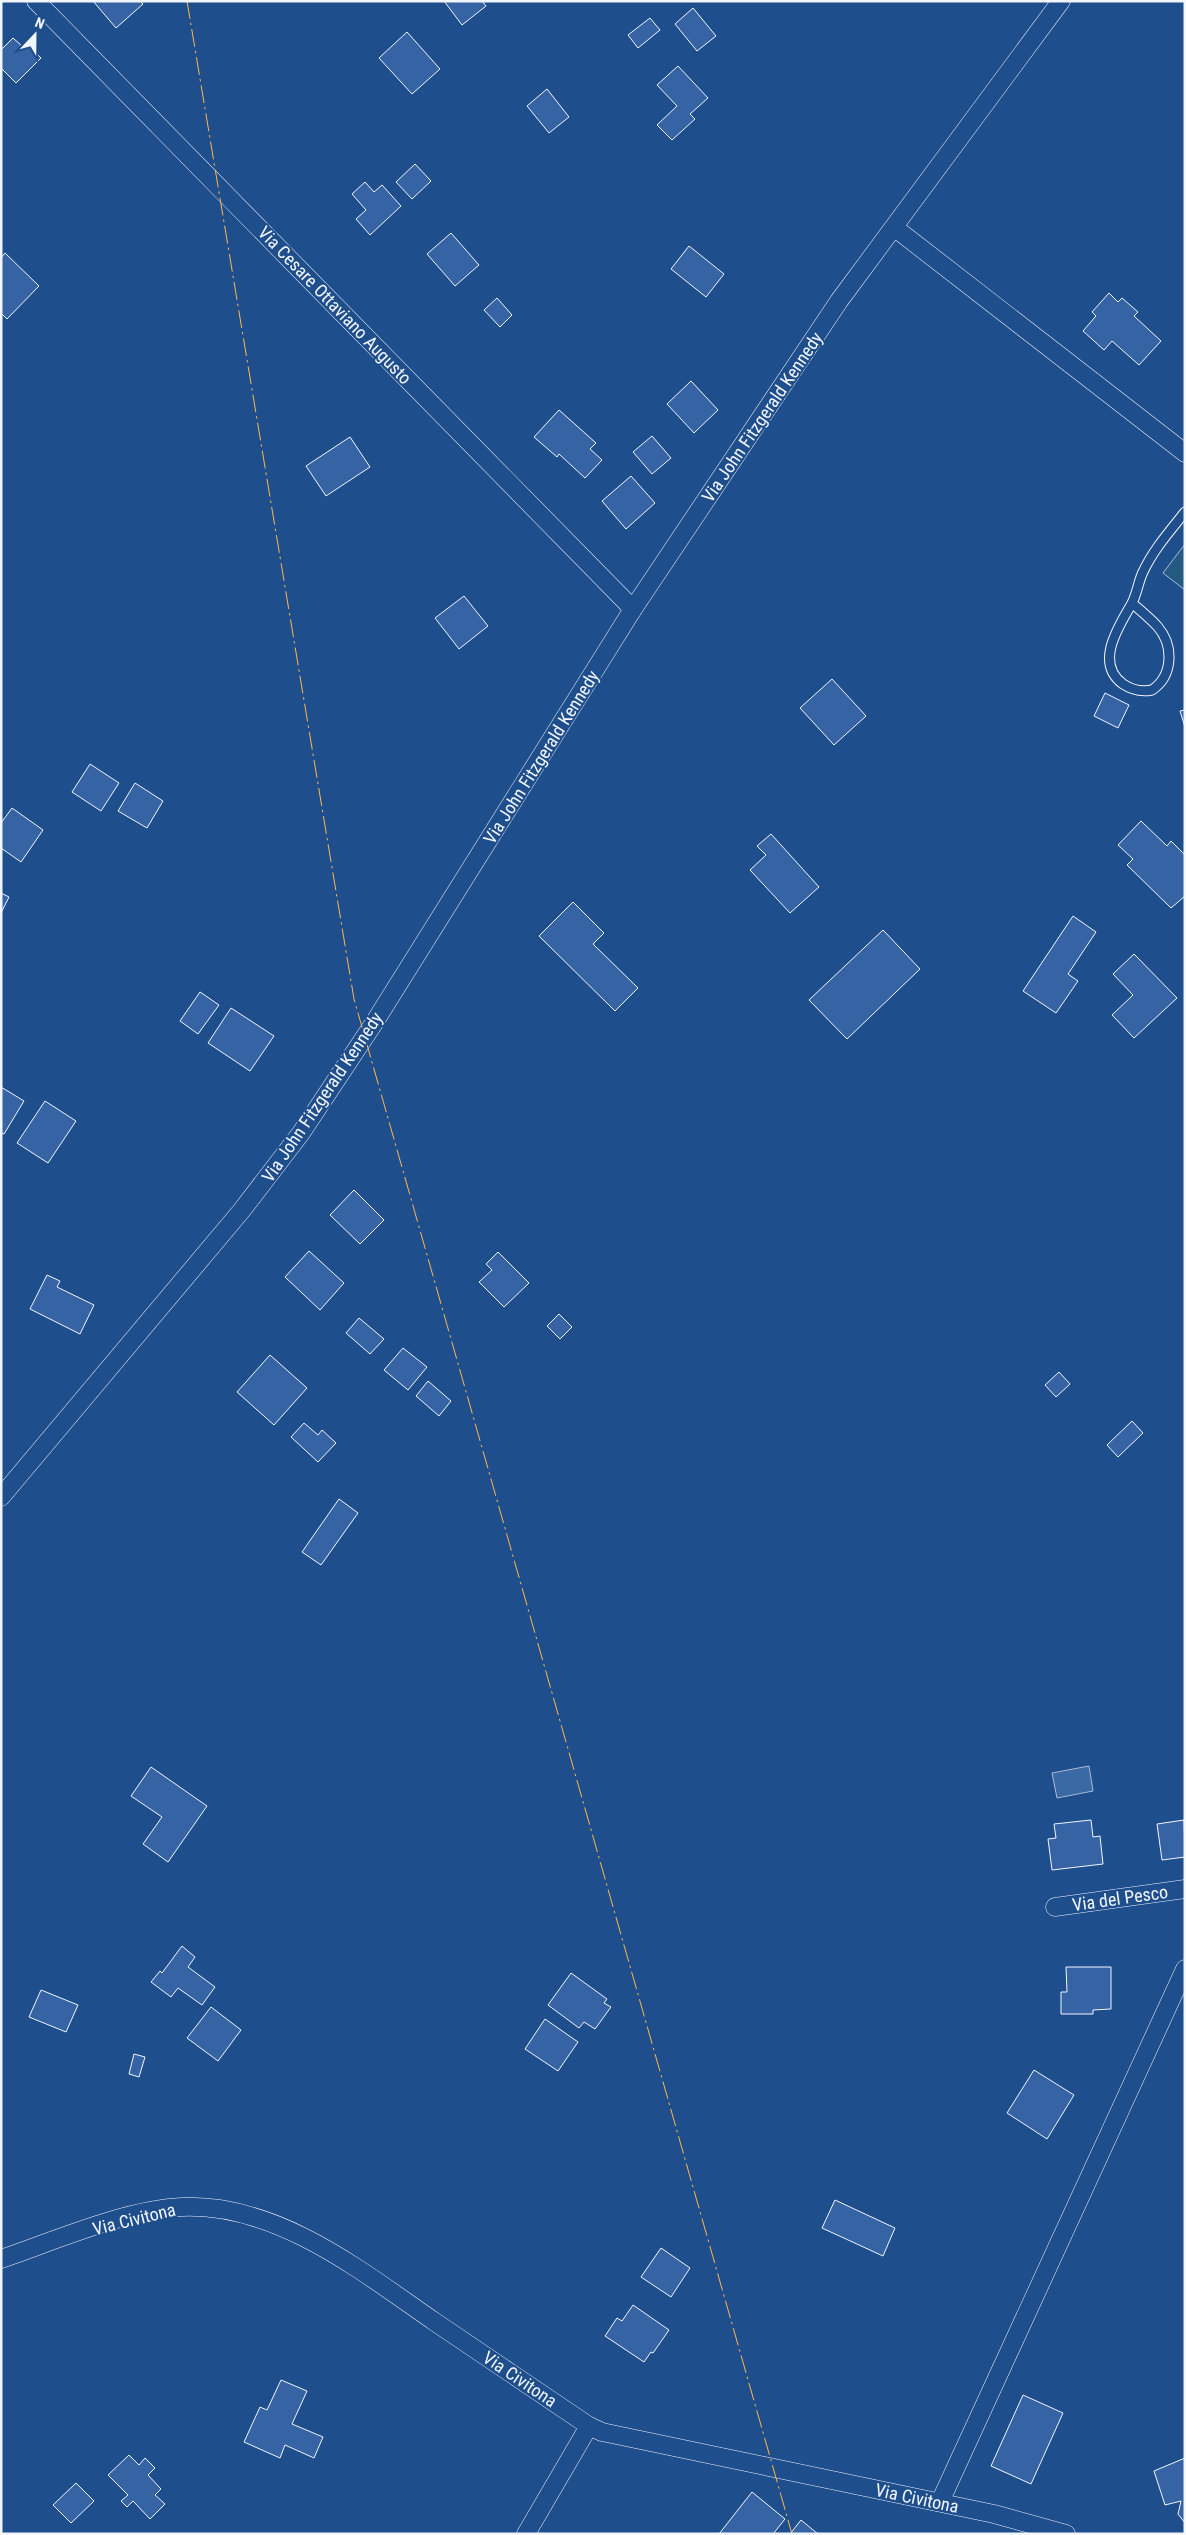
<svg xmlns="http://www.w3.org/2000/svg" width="1186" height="2535" font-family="'Roboto Condensed',sans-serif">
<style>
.garden{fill:#245a82;stroke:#a8bbd7}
.water{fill:#3b69a3;stroke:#a8bbd7}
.building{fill:#3563a3;stroke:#f2f6ff}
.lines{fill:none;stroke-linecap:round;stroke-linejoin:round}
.lane-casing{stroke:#f2f6ff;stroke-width:11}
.street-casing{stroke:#f2f6ff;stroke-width:19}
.lane{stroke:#1f4e8c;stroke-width:9}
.street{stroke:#1f4e8c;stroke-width:18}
.power{stroke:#ffb74d;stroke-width:1;stroke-dasharray:18 4 2.5 4;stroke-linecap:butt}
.labels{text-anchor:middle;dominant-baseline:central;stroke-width:4;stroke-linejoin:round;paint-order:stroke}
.street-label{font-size:18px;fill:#f2f6ff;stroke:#1f4e8c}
</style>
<rect width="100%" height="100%" fill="#1f4e8c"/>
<polygon class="garden" points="1185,544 1185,590 1163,573"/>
<polygon class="water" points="1089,1766 1093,1791 1057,1798 1052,1773"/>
<g class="building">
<polygon points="93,1 140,1 143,4 116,28"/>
<polygon points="444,1 482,1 486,6 462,25"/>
<polygon points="693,8 716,36 697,51 675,24"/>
<polygon points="650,18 660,30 638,48 628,35"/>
<polygon points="407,32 440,69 412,94 379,58"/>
<polygon points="13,38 22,46 25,42 41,58 16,83 1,68 1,50"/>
<polygon points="678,66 708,98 690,114 695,119 672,140 657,125 677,106 657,85"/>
<polygon points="547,89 569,117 549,133 527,106"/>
<polygon points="415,164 431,181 412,199 396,182"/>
<polygon points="365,182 374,192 382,185 401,206 370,235 356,219 366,210 352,194"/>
<polygon points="451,233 479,265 455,286 427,254"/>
<polygon points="689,246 724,274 706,297 671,269"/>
<polygon points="5,253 39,286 7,319 1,313 1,258"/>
<polygon points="1109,293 1118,302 1122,298 1138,312 1134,316 1161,341 1139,365 1112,341 1104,350 1083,331 1096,316 1092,312"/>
<polygon points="497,298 512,315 500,327 484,310"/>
<polygon points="691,381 718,410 694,433 667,404"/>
<polygon points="559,410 596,443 590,449 602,460 585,478 559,454 557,457 534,437"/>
<polygon points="652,436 671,458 652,474 633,452"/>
<polygon points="350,437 370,467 326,496 306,466"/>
<polygon points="631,476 655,503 626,529 602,501"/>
<polygon points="464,596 488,626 459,649 435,618"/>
<polygon points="832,679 866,716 834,745 800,708"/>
<polygon points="1105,693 1129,705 1118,728 1094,716"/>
<polygon points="1185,710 1185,727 1180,711"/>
<polygon points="90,764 119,783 101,811 72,792"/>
<polygon points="135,783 163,801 147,828 118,811"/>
<polygon points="12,808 43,830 21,862 1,848 1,823"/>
<polygon points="1141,821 1167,846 1171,841 1185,855 1185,896 1171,908 1127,865 1133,859 1118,845"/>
<polygon points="771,834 819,887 790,913 750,870 766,855 757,846"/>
<polygon points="1,893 9,897 1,913"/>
<polygon points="573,902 604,933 593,944 638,988 615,1011 539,936"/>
<polygon points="1073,916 1096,932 1068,974 1078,981 1056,1013 1023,991"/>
<polygon points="883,930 920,969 847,1039 809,1000"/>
<polygon points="1134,954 1177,998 1134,1038 1112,1015 1133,995 1113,974"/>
<polygon points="200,992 219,1005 198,1034 180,1021"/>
<polygon points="231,1008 274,1036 250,1071 208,1043"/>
<polygon points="1,1087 24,1101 4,1134 1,1133"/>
<polygon points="45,1101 76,1121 48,1163 17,1143"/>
<polygon points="354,1190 384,1220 360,1244 330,1215"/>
<polygon points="309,1251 344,1283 320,1310 285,1277"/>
<polygon points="498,1252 529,1283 504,1307 479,1282 492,1270 486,1264"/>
<polygon points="47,1275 60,1281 57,1287 94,1305 80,1334 30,1309"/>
<polygon points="559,1314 572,1327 560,1339 547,1326"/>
<polygon points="359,1318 384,1339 370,1354 346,1333"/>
<polygon points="403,1348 427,1367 408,1390 384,1370"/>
<polygon points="270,1355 307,1388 274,1425 237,1392"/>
<polygon points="1059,1372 1070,1384 1056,1397 1045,1385"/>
<polygon points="428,1381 451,1401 439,1416 416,1396"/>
<polygon points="1132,1421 1143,1433 1118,1457 1107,1445"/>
<polygon points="304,1423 318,1435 322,1430 336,1443 318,1462 291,1437"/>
<polygon points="339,1499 358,1513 321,1565 302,1552"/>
<polygon points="151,1767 207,1806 168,1862 143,1844 162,1817 131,1796"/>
<polygon points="1091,1820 1093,1837 1100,1836 1103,1864 1052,1870 1048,1839 1056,1838 1054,1824"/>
<polygon points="1184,1820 1185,1857 1162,1860 1157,1824"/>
<polygon points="182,1946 195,1957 188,1967 215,1987 202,2005 178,1988 171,1997 151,1982 160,1971 162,1973"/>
<polygon points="1066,1967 1111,1967 1111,2009 1093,2010 1093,2014 1061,2014 1061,1992 1067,1992"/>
<polygon points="571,1973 607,1999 604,2003 611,2007 595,2029 584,2022 579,2028 548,2005"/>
<polygon points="41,1990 78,2005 66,2032 29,2017"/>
<polygon points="211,2007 241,2030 218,2061 187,2038"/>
<polygon points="545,2019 578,2042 558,2071 525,2049"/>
<polygon points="134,2054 145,2057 139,2077 129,2074"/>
<polygon points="1034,2070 1074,2095 1047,2139 1007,2113"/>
<polygon points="835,2200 895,2228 883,2256 822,2228"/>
<polygon points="661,2248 690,2268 671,2297 641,2277"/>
<polygon points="633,2305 669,2330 653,2353 651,2352 644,2362 605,2336 617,2318 622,2321"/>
<polygon points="281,2380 307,2391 292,2424 323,2437 314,2458 285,2445 280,2458 244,2442 260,2407 267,2410"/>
<polygon points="1023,2395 1063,2413 1031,2484 991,2466"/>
<polygon points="129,2455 139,2465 145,2458 155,2468 148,2475 161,2489 155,2495 165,2504 150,2519 133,2501 127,2507 121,2501 128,2495 108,2475"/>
<polygon points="1185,2458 1185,2523 1178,2514 1181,2501 1165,2505 1154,2471"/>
<polygon points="76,2483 94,2501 71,2523 53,2505"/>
<polygon points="752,2492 785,2519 773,2534 719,2534"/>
<polygon points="801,2520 818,2534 790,2534"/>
</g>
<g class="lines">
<defs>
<path id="lane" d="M1132,603C1141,611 1151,619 1158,627C1174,646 1173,676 1152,690C1142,692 1132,690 1123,684C1094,663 1119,626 1131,605C1137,595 1138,582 1143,572C1153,550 1170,531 1185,512"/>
<g id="street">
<polyline points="36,1 633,609"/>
<polyline points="895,228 1185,453"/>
<polyline points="1,1497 242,1210 301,1133 374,1023 633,609 839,301 1061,1"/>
<polyline points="1055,1907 1185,1889"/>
<path d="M1,2259C54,2241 127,2209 182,2207C277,2203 361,2271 435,2322C486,2357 538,2391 589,2426L602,2432L994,2514L1066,2534"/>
<polyline points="940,2502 1185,1969"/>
<polyline points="526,2534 589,2426"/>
</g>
</defs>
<use href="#lane" class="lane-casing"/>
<use href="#street" class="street-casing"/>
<use href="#lane" class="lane"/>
<use href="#street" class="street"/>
<polyline class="power" points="187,1 354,999 792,2534"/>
</g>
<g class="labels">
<g class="street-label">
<text transform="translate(335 305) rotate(46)">Via Cesare Ottaviano Augusto</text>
<text transform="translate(762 417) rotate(-56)">Via John Fitzgerald Kennedy</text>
<text transform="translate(541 757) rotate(-58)">Via John Fitzgerald Kennedy</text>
<text transform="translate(322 1097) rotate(-56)">Via John Fitzgerald Kennedy</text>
<text transform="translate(1120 1898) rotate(-8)">Via del Pesco</text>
<text transform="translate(134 2219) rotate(-14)">Via Civitona</text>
<text transform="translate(520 2379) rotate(34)">Via Civitona</text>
<text transform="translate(917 2498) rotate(12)">Via Civitona</text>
</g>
</g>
<rect width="1186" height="2535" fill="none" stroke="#f2f6ff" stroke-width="5"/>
<g transform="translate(35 35) rotate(22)" stroke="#1f4e8c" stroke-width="4" paint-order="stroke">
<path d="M0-4L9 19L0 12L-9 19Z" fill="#f2f6ff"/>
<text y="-8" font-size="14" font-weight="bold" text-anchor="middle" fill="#f2f6ff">N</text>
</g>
</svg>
